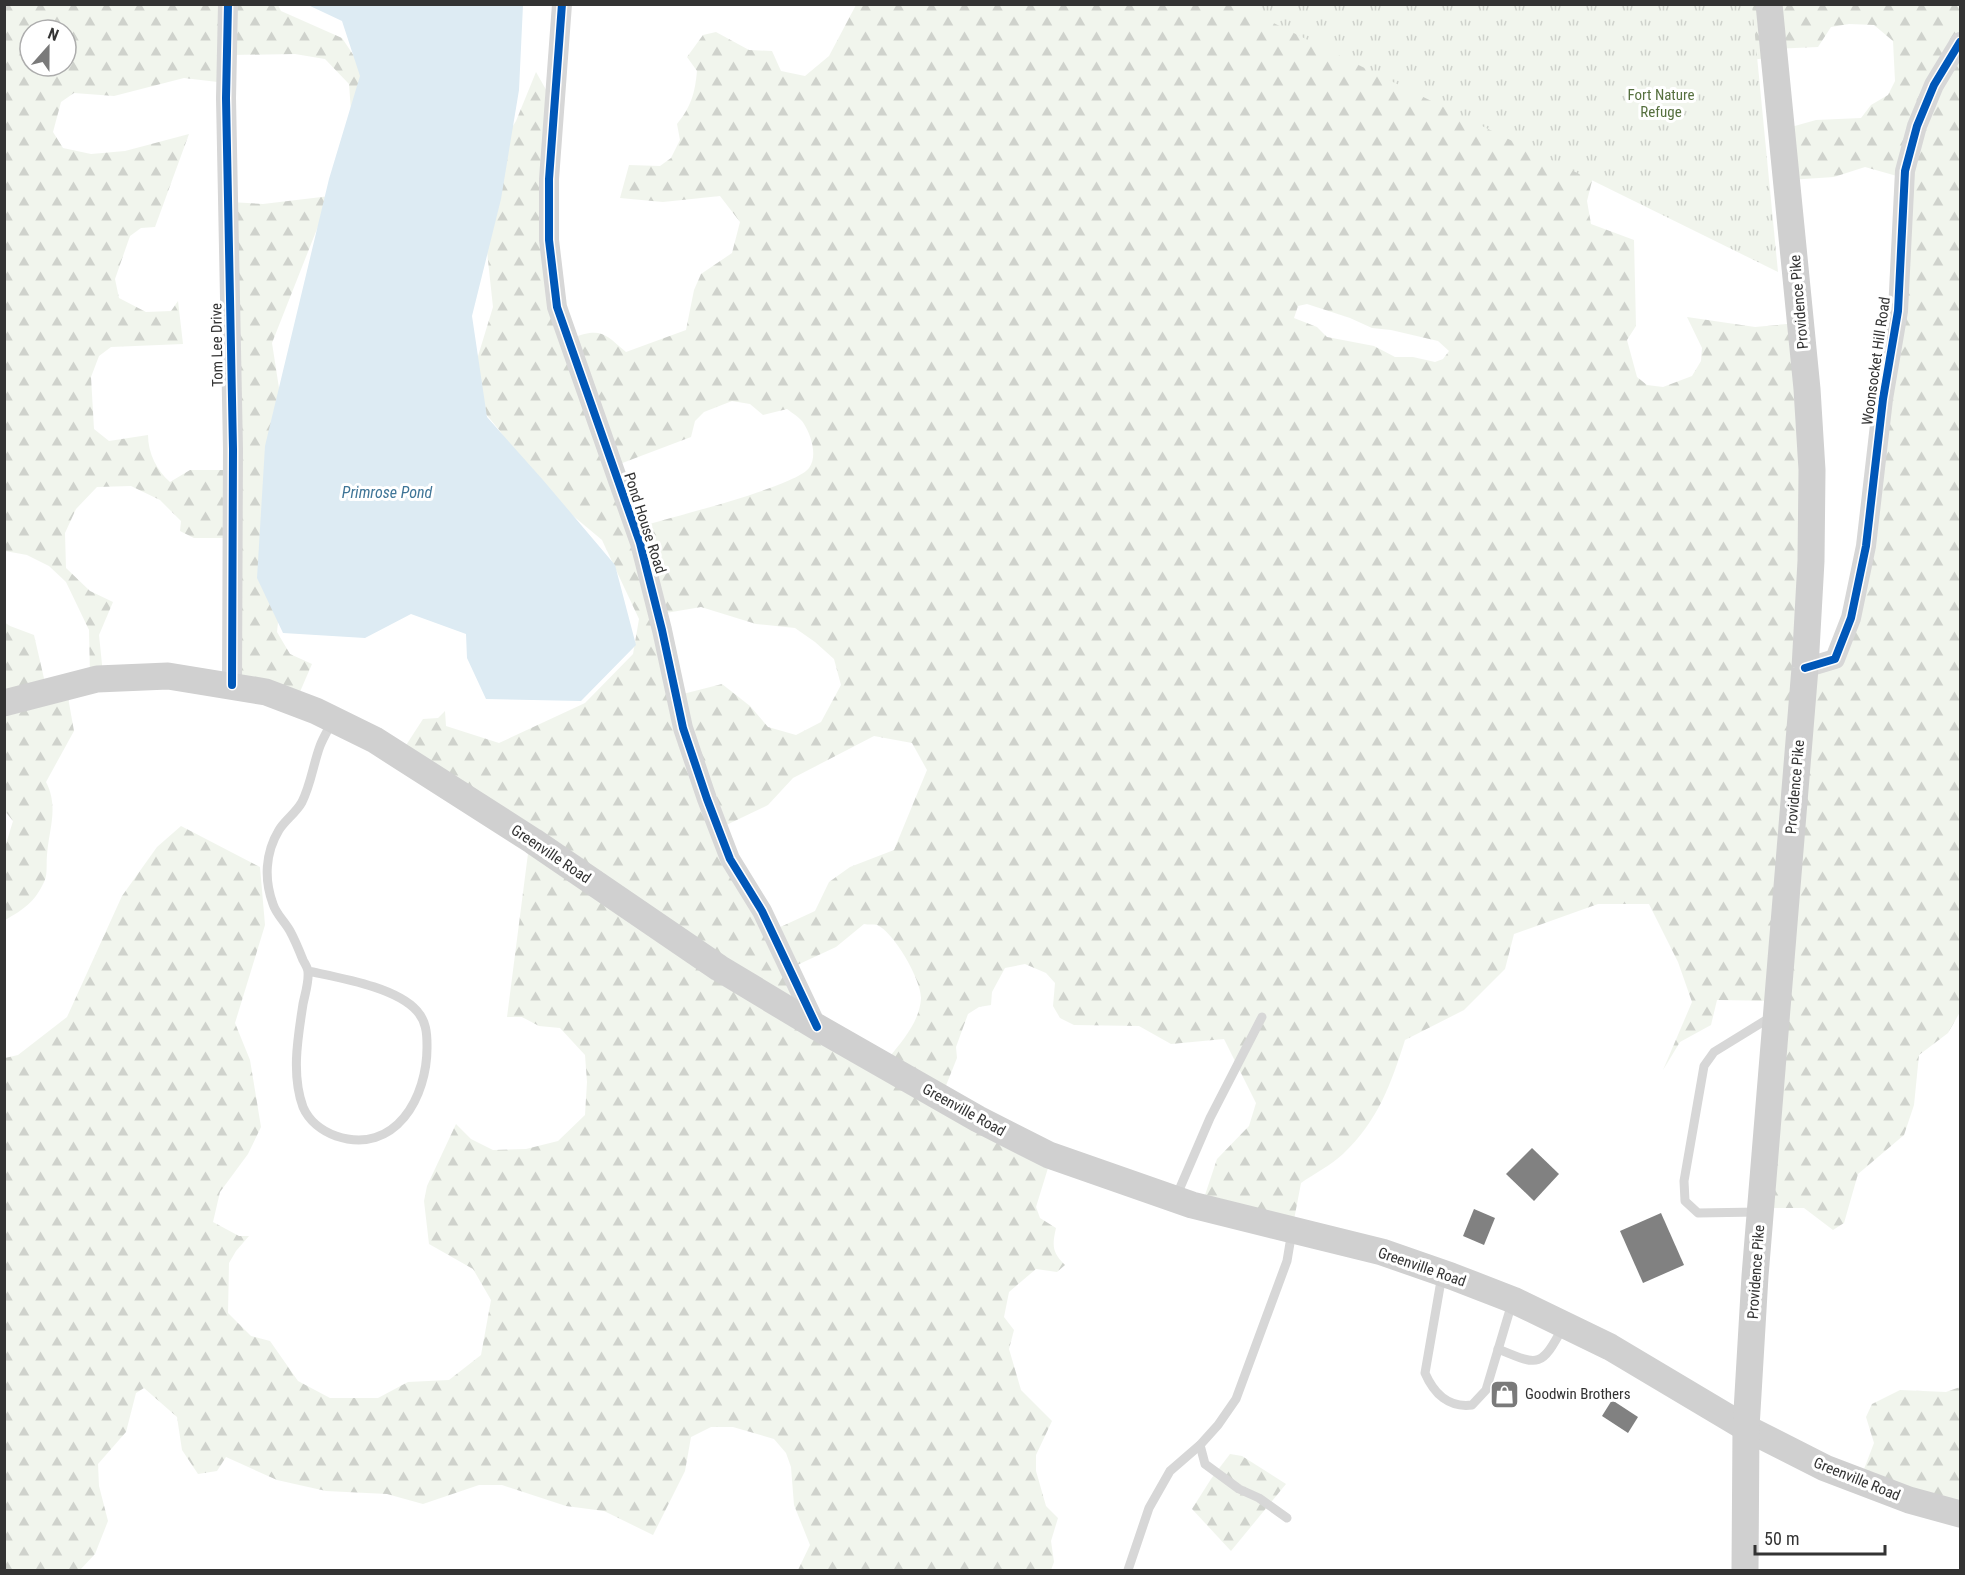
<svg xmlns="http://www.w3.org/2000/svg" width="1965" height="1575" font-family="'Roboto Condensed',sans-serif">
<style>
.forest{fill:url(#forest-firs);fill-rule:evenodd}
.park{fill:url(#park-tufts)}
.water{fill:#ddebf3}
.building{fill:#818181}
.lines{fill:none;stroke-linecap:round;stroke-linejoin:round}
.service{stroke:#d7d7d7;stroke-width:9}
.minor{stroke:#d7d7d7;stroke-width:20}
.secondary{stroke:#d0d0d0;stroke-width:27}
.cycleway-casing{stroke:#fff;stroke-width:11}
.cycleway{stroke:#0057b8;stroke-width:8}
.labels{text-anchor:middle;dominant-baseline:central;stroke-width:6;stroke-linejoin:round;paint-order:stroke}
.park-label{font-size:15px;fill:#56703f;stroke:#fff}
.street-label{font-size:15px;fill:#333;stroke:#fff}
.poi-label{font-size:15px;fill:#333;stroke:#fff;text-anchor:start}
.water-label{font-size:16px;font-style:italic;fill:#3f7597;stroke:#fff}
</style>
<defs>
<pattern id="forest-firs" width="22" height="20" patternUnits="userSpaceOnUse" patternTransform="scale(1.5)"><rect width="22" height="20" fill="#f1f5ed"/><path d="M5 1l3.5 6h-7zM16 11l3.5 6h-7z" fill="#cfd2cc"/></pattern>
<pattern id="park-tufts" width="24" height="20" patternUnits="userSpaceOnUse" patternTransform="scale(1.5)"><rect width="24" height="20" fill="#f1f5ed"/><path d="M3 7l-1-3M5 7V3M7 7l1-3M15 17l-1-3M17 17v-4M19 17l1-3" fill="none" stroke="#cfd2cc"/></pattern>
</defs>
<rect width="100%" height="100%" fill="#fff"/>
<g class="forest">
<path d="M4,5H278L281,11L342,38L362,68L354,152L349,84L325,59L295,54L232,55L226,83L184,78L114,96L74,93L61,102L53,132L63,148L91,154L125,151L189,134L155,227L141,228L130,236L115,279L119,298L146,312L171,311L178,301L183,344L111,347L99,356L91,377L94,429L109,441L148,435C148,453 157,471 170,482L190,470H230V202L263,204L330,196L272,343L279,388L281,592L277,632L290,654L312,664L296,701L233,682L232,538H194L180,531L181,521L160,500L131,486L97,487L76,509L65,533L66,568L90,591L113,602L99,635L103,674L90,676L89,630L66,582L49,566L27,555L5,551ZM30,30H66V66H30Z"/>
<path d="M856,5H1960V1012L1948,1033L1919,1055L1914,1105L1904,1135L1858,1174L1844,1223L1833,1230L1804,1208H1762L1777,1001L1717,1000L1711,1025L1680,1042L1663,1070L1692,1002L1678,962L1649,904H1598L1514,934L1505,969L1464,1010L1405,1040C1391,1084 1378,1121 1343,1154C1331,1165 1314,1174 1301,1183L1293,1225L1202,1204L1217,1159L1249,1126L1256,1103L1224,1039L1171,1044L1139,1026L1074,1025L1060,1018L1053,1006L1055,983L1046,973L1025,964L1005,968L992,992L991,1005L979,1007L968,1014L956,1047L957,1058L943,1093L1052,1155L1036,1207L1040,1218L1056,1228C1052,1246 1052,1252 1065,1265L1057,1272L1036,1269L1009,1292L1004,1317L1014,1330L1009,1349L1021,1390L1052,1421L1036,1455V1471L1046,1506L1058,1518L1051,1541L1054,1562L1051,1570H798L810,1545L794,1505L791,1467L786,1453L774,1439L733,1427H711L691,1437L685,1471L653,1535L604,1511L566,1506L502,1485H479L423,1504L387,1494L326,1491L277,1480L226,1457L217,1471L198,1474L182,1450L177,1417L144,1388L136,1393L126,1432L98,1464L99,1486L108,1521L95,1554L80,1570H5V1058L18,1055L67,1017L122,896L157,847L181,826L260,867L265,925L235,1023L250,1060L261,1127L248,1154L220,1192L213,1222L239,1236H249L236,1251L229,1263L228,1313L251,1336L270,1341L298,1381L330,1398H378L408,1382L449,1380L481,1355L491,1300L473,1269L429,1244L424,1201L427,1186L456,1124L471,1139L493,1150L526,1149L558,1141L585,1115L587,1082L585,1055L560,1028L539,1026L522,1017H507L530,838L401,753L423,719L438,718L445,711L446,726L499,743L585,703L633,654L639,619L602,540L529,479L500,431L470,395L471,379L493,307L486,242L492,159L516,121L536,72L549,95L550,242L572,338C601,327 605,334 626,352L686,330L694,290L701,274L732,253L740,222L720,196L663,202L620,198L629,165L660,166L671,158L680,140L677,124C691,107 695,93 697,71L687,57L703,35L716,32L749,50L772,51L781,71L805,76L829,56ZM1849,24L1874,25L1893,41L1895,81L1888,95L1871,105L1861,118L1816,120L1784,129L1789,180L1834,177L1865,167L1904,178L1852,619L1835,658L1807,661L1798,323L1755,327L1687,317L1702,348L1701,361L1692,376L1663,387L1647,385L1637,377L1627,340L1636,326L1634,240L1591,224L1587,201L1598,157L1691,65L1770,58L1775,49L1818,47L1831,27ZM1307,304L1350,318L1372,328L1391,330L1438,341L1449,351L1443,359L1435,362L1413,357H1395L1374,346L1327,337L1317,327L1294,318L1298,306ZM732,401L750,404L763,415L787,409C792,413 801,418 804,424C811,435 818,456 809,468C795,487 668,518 639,527L617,465L691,437L695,421L704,412ZM701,607L756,624L795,628L815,642L834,659L841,685L821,722L796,735L768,727L750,706L722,684L679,695L660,614ZM874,736L912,743L927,770L894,850L850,867L829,882L815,911L776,929L720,828L768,805L793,778ZM864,924C868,925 874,924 877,925C894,932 922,981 921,999C919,1023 902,1041 888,1059L813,1019L795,966L836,947Z"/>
<path d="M4,622L10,626L34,635L46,687L66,686L74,731L46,782C59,807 49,829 47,855C46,863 48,875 44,882C35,902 23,910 5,920V847L13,821L4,810Z"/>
<polygon points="1960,1387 1960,1512 1861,1477 1874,1443 1866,1417 1872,1404 1900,1390 1946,1392"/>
<polygon points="1230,1454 1242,1456 1286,1484 1231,1551 1192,1509 1211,1479"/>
</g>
<polygon class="park" points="1237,5 1752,5 1778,272"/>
<polygon class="water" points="308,5 523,5 519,90 501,199 472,316 487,417 543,480 615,565 636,645 581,701 486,699 467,658 466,634 411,614 365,638 283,633 257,578 265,446 329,179 360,76 342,21"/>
<g class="building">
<polygon points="1532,1148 1559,1174 1534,1201 1506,1174"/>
<polygon points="1474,1209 1495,1218 1484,1245 1463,1236"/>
<polygon points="1661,1213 1684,1265 1643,1283 1620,1231"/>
<polygon points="1612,1400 1638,1417 1628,1433 1602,1416"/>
</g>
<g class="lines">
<g class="service">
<path d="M308,971C340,978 396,987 417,1011C426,1021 427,1033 427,1045C428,1097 395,1156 336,1136C322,1131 309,1121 303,1107C291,1074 298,1037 303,1004C305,994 309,982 308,972C308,968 305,964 303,960C299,950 295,940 290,931C285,922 276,914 273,904C264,880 265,853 279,830C285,820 296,813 302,802C311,784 313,765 320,746C323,738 328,730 332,722"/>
<polyline points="1176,1197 1210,1118 1262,1017"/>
<polyline points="1758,1212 1698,1213 1685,1201 1684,1181 1704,1066 1714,1052 1771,1017"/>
<path d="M1442,1275L1425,1373C1434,1394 1449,1408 1472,1405L1486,1390L1512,1303"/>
<path d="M1498,1349C1539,1366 1541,1368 1563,1327"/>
<polyline points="1200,1445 1205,1464 1239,1489 1259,1498 1287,1518"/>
<polyline points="1128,1570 1149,1508 1170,1471 1200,1445 1218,1425 1236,1399 1287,1261 1292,1231"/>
</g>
<g class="minor">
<polyline points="228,4 226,98 233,449 232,685"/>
<polyline points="562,4 549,179 549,240 557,307 640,543 662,630 683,728 707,799 730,859 762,911 817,1027"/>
<polyline points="1805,668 1835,659 1851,618 1866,546 1883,399 1898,311 1905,171 1917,126 1934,85 1960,42"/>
</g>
<g class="secondary">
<polyline points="4,703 97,679 168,676 266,692 316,711 375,740 533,841 719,968 817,1027 978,1119 1049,1155 1192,1205 1382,1252 1451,1276 1513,1300 1610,1347 1746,1428 1825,1468 1909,1500 1960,1514"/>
<polyline points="1745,1570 1746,1428 1755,1276 1805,668 1811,561 1812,470 1807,389 1769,4"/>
</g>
<defs>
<g id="cycleway">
<polyline points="228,4 226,98 233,449 232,685"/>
<polyline points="562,4 549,179 549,240 557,307 640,543 662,630 683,728 707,799 730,859 762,911 817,1027"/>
<polyline points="1805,668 1835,659 1851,618 1866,546 1883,399 1898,311 1905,171 1917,126 1934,85 1960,42"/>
</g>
</defs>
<use href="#cycleway" class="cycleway-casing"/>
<use href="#cycleway" class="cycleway"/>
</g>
<defs>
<symbol id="shop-square" viewBox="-11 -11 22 22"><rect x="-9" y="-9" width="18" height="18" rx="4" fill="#7a7a7a" stroke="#fff"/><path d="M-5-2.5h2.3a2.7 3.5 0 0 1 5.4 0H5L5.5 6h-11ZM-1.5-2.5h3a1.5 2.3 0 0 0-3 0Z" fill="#fff"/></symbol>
</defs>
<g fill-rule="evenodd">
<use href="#shop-square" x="1488" y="1378" width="33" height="33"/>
</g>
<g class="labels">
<g class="park-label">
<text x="1661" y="95">Fort Nature<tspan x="1661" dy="17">Refuge</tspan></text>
</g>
<g class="street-label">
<text transform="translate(1799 302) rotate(-95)">Providence Pike</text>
<text transform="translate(217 345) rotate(-91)">Tom Lee Drive</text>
<text transform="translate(1876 361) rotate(-82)">Woonsocket Hill Road</text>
<text transform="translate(645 523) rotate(72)">Pond House Road</text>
<text transform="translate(1795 787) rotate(-85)">Providence Pike</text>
<text transform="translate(551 854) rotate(34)">Greenville Road</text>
<text transform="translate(964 1110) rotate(29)">Greenville Road</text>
<text transform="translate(1422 1267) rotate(19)">Greenville Road</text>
<text transform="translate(1756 1272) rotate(-86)">Providence Pike</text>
<text transform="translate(1857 1479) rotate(22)">Greenville Road</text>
</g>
<g class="poi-label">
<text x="1525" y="1394">Goodwin Brothers</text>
</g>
<g class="water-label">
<text x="387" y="492">Primrose Pond</text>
</g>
</g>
<rect width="1965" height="1575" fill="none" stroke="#333333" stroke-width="12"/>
<g transform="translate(48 48) rotate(21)"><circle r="28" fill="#ffffff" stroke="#adadad" stroke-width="1.5"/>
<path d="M0-4.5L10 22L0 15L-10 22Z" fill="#7a7a7a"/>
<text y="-9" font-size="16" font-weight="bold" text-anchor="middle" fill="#333333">N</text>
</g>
<path d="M1755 1545v9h130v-9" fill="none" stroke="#333333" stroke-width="3"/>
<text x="1764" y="1545" font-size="18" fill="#333333" stroke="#ffffff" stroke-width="4.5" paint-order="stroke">50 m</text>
</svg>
